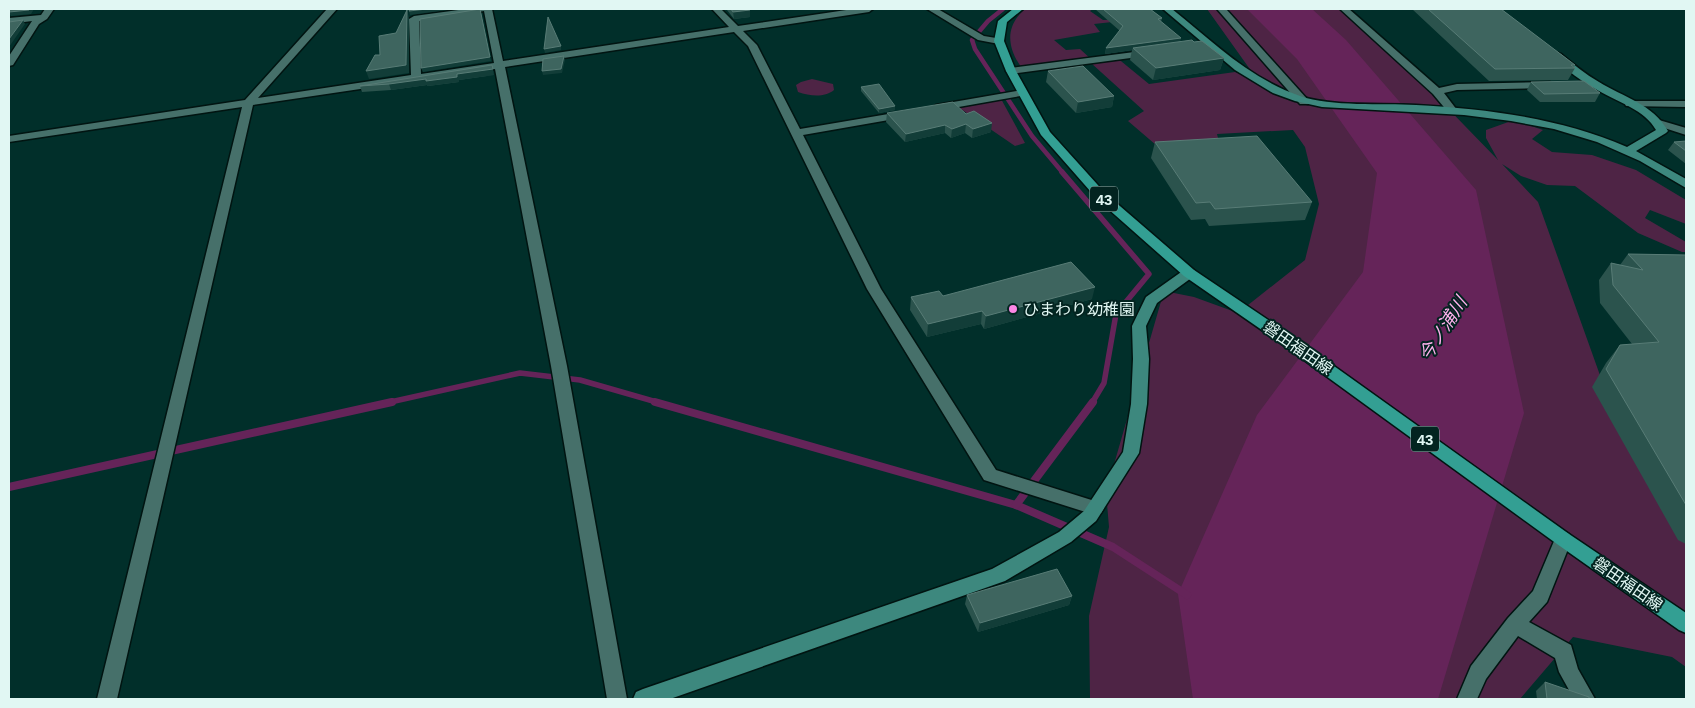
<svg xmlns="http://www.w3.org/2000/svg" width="1695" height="708" font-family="Helvetica,'Noto Sans JP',sans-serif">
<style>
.green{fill:#4e2445}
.water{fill:#652459}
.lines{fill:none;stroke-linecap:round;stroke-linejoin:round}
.stream-far2{stroke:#652459;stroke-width:4.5}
.stream-far1{stroke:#652459;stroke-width:5.5}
.stream{stroke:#652459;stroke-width:8}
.street-casing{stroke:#011411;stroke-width:3}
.secondary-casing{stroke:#011411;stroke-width:3}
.primary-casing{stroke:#011411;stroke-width:3}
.street{fill:#46706a;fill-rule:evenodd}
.secondary{fill:#3d887e;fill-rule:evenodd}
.primary{fill:#339f93;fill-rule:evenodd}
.wall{fill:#2b534d}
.shaded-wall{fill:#123d38}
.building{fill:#3e655f;stroke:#587c76}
.poi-dot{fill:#fc86e4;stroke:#032420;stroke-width:2}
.labels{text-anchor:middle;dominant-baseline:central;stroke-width:4;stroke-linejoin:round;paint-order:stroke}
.shield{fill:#032420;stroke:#9eb8b4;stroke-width:1}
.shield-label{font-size:15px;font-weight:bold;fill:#e1f7f3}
.poi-label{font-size:16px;fill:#e1f7f3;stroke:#032420;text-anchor:start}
.street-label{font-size:16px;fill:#e1f7f3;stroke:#032420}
.water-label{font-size:18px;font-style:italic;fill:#ffb2ed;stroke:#032420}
</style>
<rect width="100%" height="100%" fill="#012f2a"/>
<g class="green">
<path d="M1025,9H1093L1090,11L1103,20L1140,19L1094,24L1100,32L1054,40L1066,50L1080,49L1092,60L1021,67C1007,47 1005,26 1025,9Z"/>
<polygon points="1207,9 1345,9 1399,58 1498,160 1486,138 1486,130 1514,120 1543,130 1532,139 1552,152 1592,155 1636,170 1686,200 1686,224 1650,210 1645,218 1686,242 1686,252 1682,252 1638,233 1575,186 1547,185 1521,176 1502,164 1538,202 1601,378 1686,466 1686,667 1672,657 1573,637 1520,699 1090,699 1089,616 1109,527 1106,492 1164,291 1194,297 1238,313 1305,260 1319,204 1305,147 1293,130 1217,134 1220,146 1163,151 1128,121 1144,111 1091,63 1116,57 1149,84 1235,72 1258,82 1264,89"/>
<path d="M812,79L833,84L834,90C824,98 810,96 798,92L796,85L801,82Z"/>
<polygon points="1000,97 1025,143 1015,146 955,105"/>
</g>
<polygon class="water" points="1247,9 1312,9 1346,40 1476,190 1524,413 1438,699 1193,699 1178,594 1257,415 1363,272 1377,173 1297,59"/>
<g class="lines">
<polyline class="stream-far2" points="1003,9 988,21 972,40 975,49 1032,136 1063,173"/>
<g class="stream-far1">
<polyline points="1062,172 1149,274 1116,314 1104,383 1092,403"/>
<polyline points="386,403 520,373 580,380 660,403"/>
</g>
<g class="stream">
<polyline points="655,402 1016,505 1113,547 1187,595"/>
<polyline points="9,487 392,402"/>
<polyline points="1016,505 1093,402"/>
</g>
<defs>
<g id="street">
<polygon points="45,9 54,9 47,19 39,24 13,65 9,66 9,56 32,21 9,24 9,18 41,15"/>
<path d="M327,9H337L258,98L411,75L409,19L414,16L466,9H492L503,61L729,27L712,9H721L738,26L853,9H873L869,12L743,31L757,45L800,129L906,111L910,112L911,114L906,117L803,135L881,289L996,470L1101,503L1104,508L1101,513L1095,515L984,480L867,289L748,46L734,32L505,67L567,366L627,699H607L551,366L495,69L253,105L117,699H97L242,107L9,142V136L245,100ZM484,11L494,63L421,74L419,21Z"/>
<polygon points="927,9 938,9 984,36 1002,39 1004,41 999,44 978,40"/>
<polygon points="1217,9 1226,9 1308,100 1309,102 1308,104 1300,104"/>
<polygon points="1340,9 1349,9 1439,88 1457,84 1550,82 1555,85 1550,88 1457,90 1444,93 1457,110 1452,113 1448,112 1433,94"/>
<polygon points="1150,50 1153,51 1153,55 1011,74 1006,71 1011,68"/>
<polygon points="1022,90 1027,93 1026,95 936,111 931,108 936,105"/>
<polygon points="1630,101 1686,101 1686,107 1626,106 1625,104 1626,102"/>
<polygon points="1659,120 1686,128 1686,135 1655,125 1653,123 1655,121"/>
<polygon points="1563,531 1569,534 1572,539 1547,602 1529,622 1571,645 1578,669 1595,699 1574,699 1559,672 1555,658 1518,636 1486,679 1477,699 1457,699 1471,666 1508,618 1533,591 1557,534"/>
</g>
<g id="secondary">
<path d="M1163,9H1172C1212,41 1250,79 1300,96C1332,107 1381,103 1416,105C1488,109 1560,118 1627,147L1656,130C1645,110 1618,102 1599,91C1583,82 1565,70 1553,56L1558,53L1561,54C1573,64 1585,74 1599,82C1623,97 1653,104 1668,131L1666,133L1636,151L1686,179V188L1640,161L1597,142L1554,129L1511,121L1464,115L1322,107L1295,101L1273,93L1235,70Z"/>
<polygon points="1189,269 1194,270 1196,273 1194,276 1157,303 1146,326 1149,359 1147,404 1139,453 1096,521 1071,542 1005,581 670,699 633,699 636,692 643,689 992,569 1059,532 1084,511 1123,452 1131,404 1133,359 1132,326 1146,297 1184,270"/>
</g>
<polygon id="primary" points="1013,9 1023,9 1007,22 1004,41 1016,71 1050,132 1106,194 1194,270 1292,336 1569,534 1686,613 1686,633 1679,630 1557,544 1282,344 1184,276 1098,200 1041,135 1006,71 994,41 998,21"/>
</defs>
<use href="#street" class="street-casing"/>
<use href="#secondary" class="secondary-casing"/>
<use href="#primary" class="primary-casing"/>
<use href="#street" class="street"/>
<use href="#secondary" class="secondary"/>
<use href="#primary" class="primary"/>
</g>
<g class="wall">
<polygon points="724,9 749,9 750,17 734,19 727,10"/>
<polygon points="1095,9 1150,9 1162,18 1161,22 1180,42 1194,42 1224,58 1220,70 1153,80 1130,60 1132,50 1105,54 1106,48 1120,31"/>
<polygon points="1412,9 1501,9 1575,65 1574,67 1575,68 1568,80 1489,81"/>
<polygon points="1048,71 1114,96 1112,107 1076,113 1046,82"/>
<polygon points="494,75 459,80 459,82 428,86 427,85 391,90 362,92 360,86"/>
<polygon points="1531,82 1600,93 1595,102 1540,102 1527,90"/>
<polygon points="861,87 895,106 895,110 879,113 861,91"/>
<polygon points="887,113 966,114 991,132 972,138 965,133 951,138 945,133 905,142 886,122"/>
<polygon points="1686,141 1686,164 1668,150 1674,142"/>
<polygon points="1155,142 1312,202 1305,220 1209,226 1205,219 1191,220 1151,158"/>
<polygon points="1628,254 1686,255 1686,544 1678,540 1592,387 1606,363 1620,345 1632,344 1600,303 1599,280 1611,263 1620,265"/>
<polygon points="943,296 1092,299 984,329 981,324 927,337 910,310 911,297"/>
<polygon points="967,595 1072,596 1069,605 978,632 965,604"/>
<polygon points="1545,682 1589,699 1537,699 1536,691"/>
</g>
<g class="shaded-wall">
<polygon points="30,9 34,9 31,14 11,16 9,13 9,12"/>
<polygon points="427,9 455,9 410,15 409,11"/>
<polygon points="480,9 491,61 423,72 421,68"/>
<polygon points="407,10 409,18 409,73 369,79 366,71 406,65"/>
<polygon points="750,10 750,17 734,19 733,12"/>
<polygon points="23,20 25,24 9,47 9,39"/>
<polygon points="1181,38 1180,44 1133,48 1132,50 1105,54 1106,48"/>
<polygon points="561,46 561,50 545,53 544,49"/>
<polygon points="564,56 565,60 562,73 543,75 542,71"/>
<polygon points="1224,58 1220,70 1153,80 1156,68"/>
<polygon points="492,65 494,75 459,80 459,82 428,86 427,85 391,90 389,84 457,74"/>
<polygon points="1114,96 1112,107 1076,113 1078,102"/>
<polygon points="895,106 895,110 879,113 879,109"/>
<polygon points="992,123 991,132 972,138 973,129"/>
<polygon points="966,124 965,133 951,138 952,129"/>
<polygon points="945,125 945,133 905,142 906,134"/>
<polygon points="1095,287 1092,299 984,329 986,316"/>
<polygon points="982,311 981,324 927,337 928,324"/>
<polygon points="1072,596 1069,605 978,632 980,623"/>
</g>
<g class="building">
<polygon points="10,9 30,9 29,10 9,12"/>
<polygon points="410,9 427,9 409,11"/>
<polygon points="480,9 490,57 421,68 420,19"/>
<polygon points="731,9 749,9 750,10 733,12"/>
<polygon points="1103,9 1150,9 1162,18 1158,19 1181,38 1106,48 1123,26"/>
<polygon points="1428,9 1501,9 1575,65 1571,65 1575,68 1495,69"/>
<polygon points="407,10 406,65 366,71 375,55 380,55 379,36 396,33"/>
<polygon points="548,17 561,46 544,49"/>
<polygon points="23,20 9,39 9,22"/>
<polygon points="1192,40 1194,42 1202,41 1224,58 1156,68 1133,48"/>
<polygon points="564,56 561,69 542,71 543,59"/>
<polygon points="492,65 493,69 457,74 457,77 426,81 426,79 389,84 360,86"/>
<polygon points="1083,66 1114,96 1078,102 1048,71"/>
<polygon points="1584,81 1600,93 1544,94 1531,82"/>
<polygon points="879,84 895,106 879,109 861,87"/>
<polygon points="953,102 966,114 974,111 992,123 973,129 966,124 952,129 945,125 906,134 887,113"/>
<polygon points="1257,136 1312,202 1215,209 1210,202 1196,203 1155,142"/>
<polygon points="1686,141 1686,151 1674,142"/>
<polygon points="1628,254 1686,255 1686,505 1606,369 1620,345 1659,342 1613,285 1611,263 1643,270"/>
<polygon points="1071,262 1095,287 986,316 982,311 928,324 911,297 939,291 943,296"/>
<polygon points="1057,569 1072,596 980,623 967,595"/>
<polygon points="1545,682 1589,697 1589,699 1547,699"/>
</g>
<circle class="poi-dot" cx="1013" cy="309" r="5"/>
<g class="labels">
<g class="shield">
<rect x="1090" y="186.5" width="28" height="25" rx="4"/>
<rect x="1411" y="426.5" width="28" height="25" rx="4"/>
</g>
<g class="shield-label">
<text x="1104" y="199">43</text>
<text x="1425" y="439">43</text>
</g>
<g class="poi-label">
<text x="1023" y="309">ひまわり幼稚園</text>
</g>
<g class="street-label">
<text transform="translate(1298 348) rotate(35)">磐田福田線</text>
<text transform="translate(1628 584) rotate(35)">磐田福田線</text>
</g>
<g class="water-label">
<text transform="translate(1443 329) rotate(-57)">今ノ浦川</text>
</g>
</g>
<rect width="1695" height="708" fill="none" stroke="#e1f7f3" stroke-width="20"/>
</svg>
